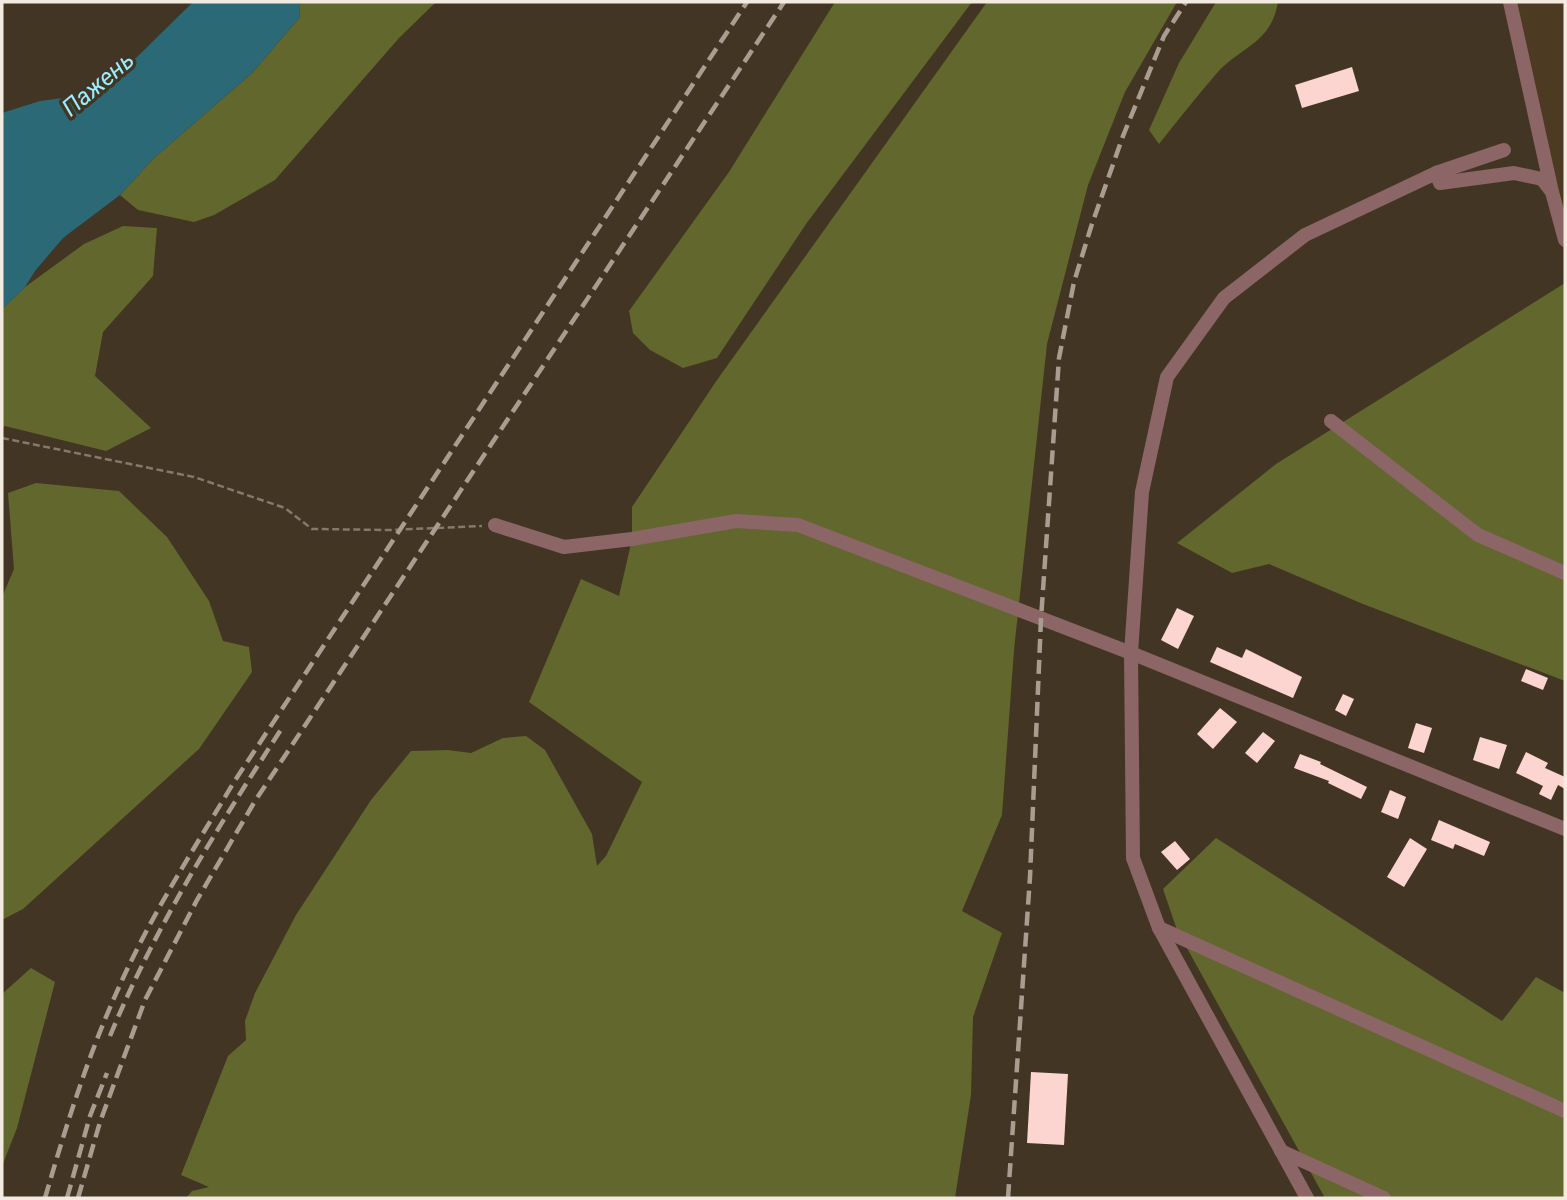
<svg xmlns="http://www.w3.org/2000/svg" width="1567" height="1200" font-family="Roboto,sans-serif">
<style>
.built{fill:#4c3a23}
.green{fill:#61672d}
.water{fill:#2a6975}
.building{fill:#fcd5d0}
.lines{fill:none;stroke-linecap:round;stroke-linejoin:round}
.path{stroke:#85796b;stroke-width:2.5;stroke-dasharray:7 3.5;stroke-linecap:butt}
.minor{stroke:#8c6566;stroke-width:14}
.rail{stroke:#a89d90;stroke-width:4.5;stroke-dasharray:14 7;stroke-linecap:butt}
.labels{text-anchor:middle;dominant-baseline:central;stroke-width:7;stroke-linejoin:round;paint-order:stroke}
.water-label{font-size:24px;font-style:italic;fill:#9aeeff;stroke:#433524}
</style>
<rect width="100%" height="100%" fill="#433524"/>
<polygon class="built" points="1510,2 1565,2 1565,240"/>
<g class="green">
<polygon points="299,2 436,2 399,38 275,180 214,215 194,222 138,210 120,195 153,159 252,73 300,17"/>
<polygon points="835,2 972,2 806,224 717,358 683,368 650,350 633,333 629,311 729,172"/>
<polygon points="987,2 1177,2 1125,92 1088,185 1047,344 1014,650 1002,815 962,911 1002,933 973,1017 971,1095 955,1198 186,1198 192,1191 209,1187 181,1175 228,1056 246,1040 245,1021 255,993 296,915 371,800 411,751 448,750 471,753 503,738 526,736 545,750 592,834 597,866 606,856 642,782 529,702 581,579 619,596 632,539 632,507 717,380"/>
<path d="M1216,2H1278C1271,44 1241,46 1217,73C1197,96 1178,120 1159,144L1149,130L1179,63Z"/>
<polygon points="123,226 157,228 153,276 103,332 95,376 151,428 106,451 5,426 2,428 2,309 25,287 84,244"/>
<polygon points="1565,283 1565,681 1363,604 1269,564 1232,573 1177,543 1276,464"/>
<polygon points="36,483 119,491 167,537 209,601 223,641 249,647 252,672 199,749 23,909 2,920 2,597 14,569 8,493"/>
<polygon points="1216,838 1502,1021 1536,977 1565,993 1565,1198 1325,1198 1177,930 1163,889"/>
<polygon points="31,968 55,982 17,1128 2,1166 2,994"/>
</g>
<polygon class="water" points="193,2 299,2 300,17 252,73 153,159 120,195 63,238 35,271 25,287 2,309 2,113 40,101 70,97 106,82 137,57"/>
<g class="building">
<polygon points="1352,67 1359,91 1302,108 1295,85"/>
<polygon points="1177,608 1194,616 1178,649 1161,640"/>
<polygon points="1217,647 1242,658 1246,649 1302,677 1293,698 1210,662"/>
<polygon points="1526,669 1548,678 1543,690 1521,681"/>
<polygon points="1343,694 1354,699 1346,716 1335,710"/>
<polygon points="1220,708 1237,722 1213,749 1197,734"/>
<polygon points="1416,723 1432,728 1424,753 1408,748"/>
<polygon points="1263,732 1275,741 1257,763 1245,753"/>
<polygon points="1480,737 1507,745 1499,769 1473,760"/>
<polygon points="1526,752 1548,763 1545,768 1565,777 1565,789 1558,785 1551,800 1539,794 1543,786 1516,773"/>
<polygon points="1300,754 1321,762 1320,764 1367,787 1361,799 1328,783 1329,781 1294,768"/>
<polygon points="1390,790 1406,797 1398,819 1381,812"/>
<polygon points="1439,820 1490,842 1484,856 1455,844 1453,849 1431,840"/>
<polygon points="1410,838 1427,849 1404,887 1387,877"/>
<polygon points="1175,841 1190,859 1177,870 1161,852"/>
<polygon points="1031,1072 1068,1074 1064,1145 1027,1143"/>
</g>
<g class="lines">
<polyline class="path" points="2,438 194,477 285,508 312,529 390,530 482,526"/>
<g class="minor">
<polyline points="1510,2 1552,192"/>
<polyline points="1436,173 1440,183 1514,173 1542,179 1552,192 1565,240"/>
<polyline points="1331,421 1478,535 1565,573"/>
<polyline points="495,525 564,547 632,539 736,521 798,525 1131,653 1565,829"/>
<polyline points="1159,928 1565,1111"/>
<polyline points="1281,1151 1384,1198"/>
<polyline points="1307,1198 1159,928 1133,858 1131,653 1142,492 1167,377 1224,298 1305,235 1436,173 1504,150"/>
</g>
<g class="rail">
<path d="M110,1036C155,927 218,827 282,728"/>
<path d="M45,1198C66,1126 88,1055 119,987C151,915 194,849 234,782L747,2"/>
<polyline points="67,1198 90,1116 107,1073"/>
<polyline points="78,1198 100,1122 145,1000 197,900 255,801 784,2"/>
<polyline points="1008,1198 1030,877 1041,619 1059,358 1074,282 1091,227 1123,136 1164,36 1186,2"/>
</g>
</g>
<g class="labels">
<g class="water-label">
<text transform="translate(98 84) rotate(-40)">Пажень</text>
</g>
</g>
<rect width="1567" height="1200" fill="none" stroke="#f3eae0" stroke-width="7"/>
</svg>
